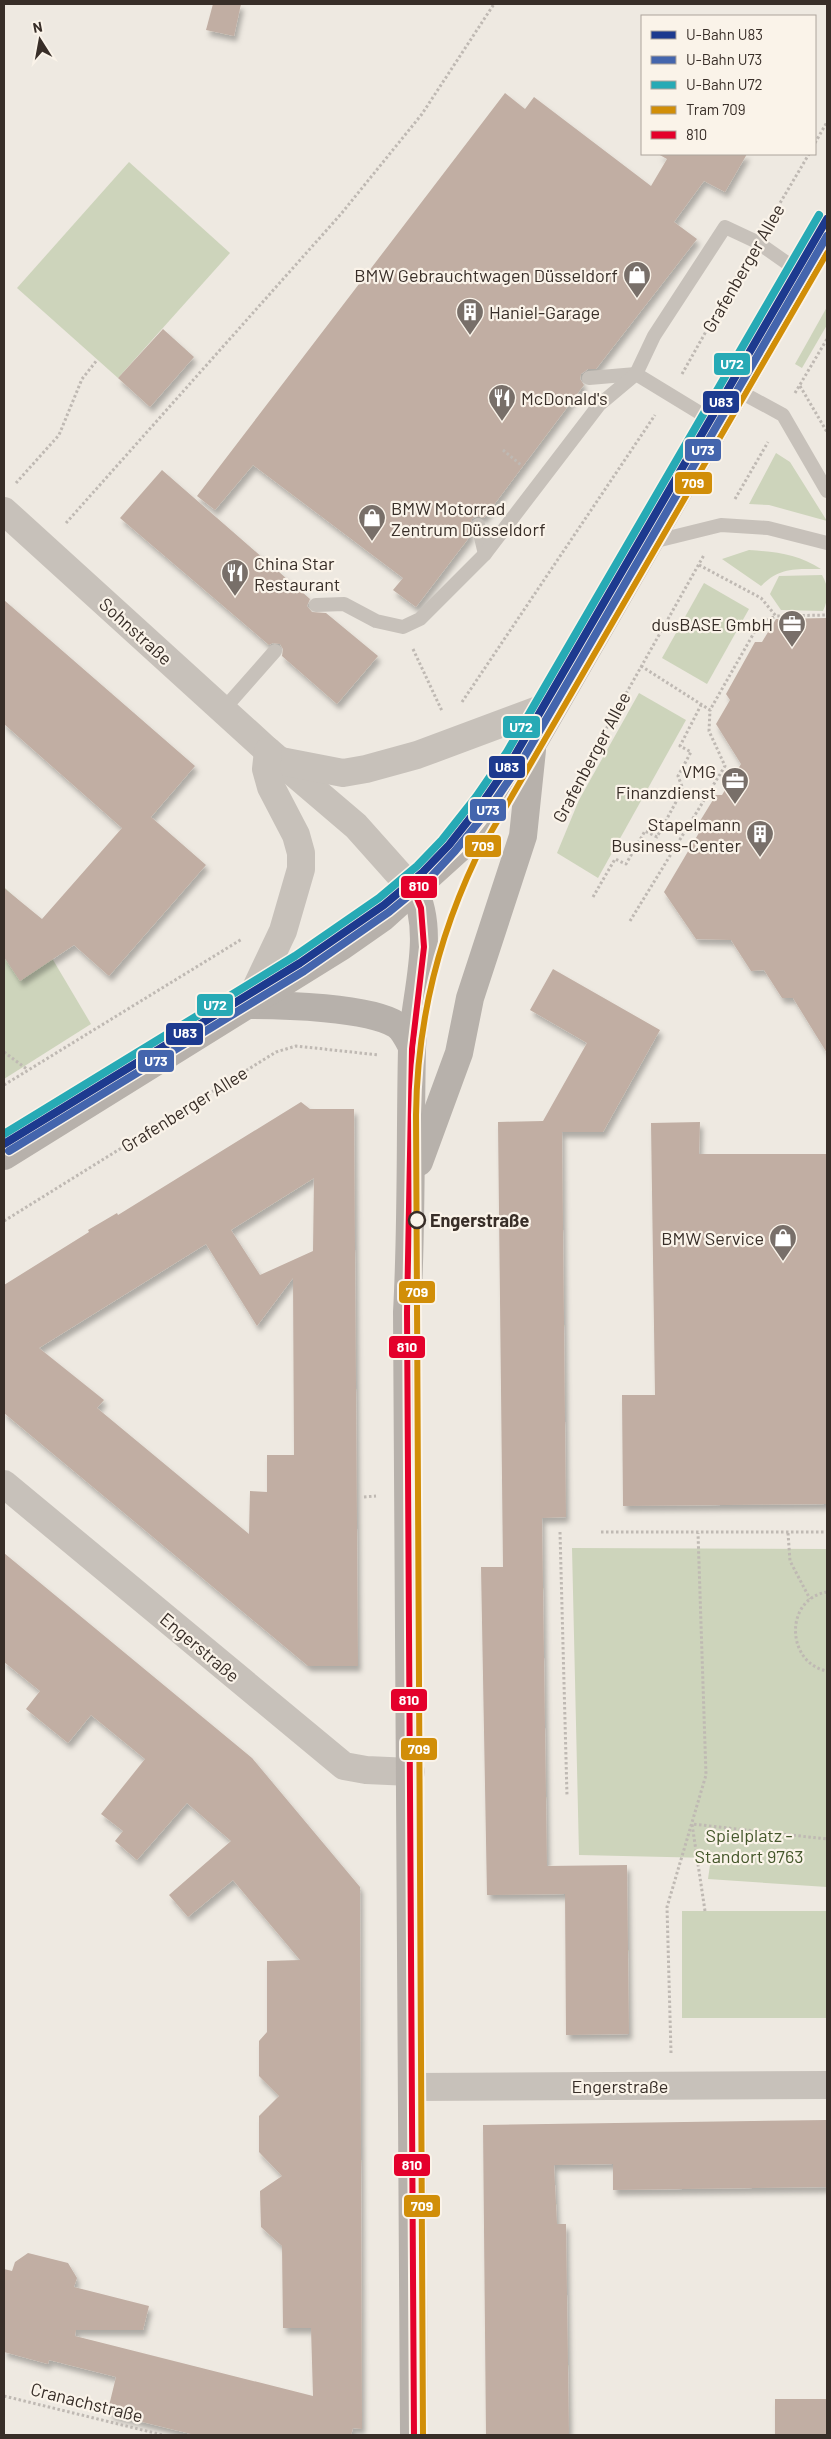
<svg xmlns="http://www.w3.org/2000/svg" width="831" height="2439" font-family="Barlow,sans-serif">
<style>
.green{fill:#cdd4bb}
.building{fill:#c1aea3;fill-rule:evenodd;filter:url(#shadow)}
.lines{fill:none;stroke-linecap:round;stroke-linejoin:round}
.path{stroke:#bfb9b3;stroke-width:3;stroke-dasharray:2.5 2.5;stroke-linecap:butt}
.lane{stroke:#c7c1ba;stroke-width:14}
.street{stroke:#c7c1ba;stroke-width:28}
.secondary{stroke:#b7b1ab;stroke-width:28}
.bus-1-casing{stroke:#faf3e9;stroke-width:10}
.bus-1{stroke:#e4002b;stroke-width:6}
.tram-1-casing{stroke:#faf3e9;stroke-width:10}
.tram-1{stroke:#d18e08;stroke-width:6}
.metro-1-casing{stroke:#faf3e9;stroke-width:11}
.metro-2-casing{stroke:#faf3e9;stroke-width:11}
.metro-3-casing{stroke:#faf3e9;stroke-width:11}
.metro-1{stroke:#1d3a8f;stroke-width:8}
.metro-2{stroke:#4465ad;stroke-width:8}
.metro-3{stroke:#27aab5;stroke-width:8}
.stop-dot{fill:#faf3e9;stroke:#382e28;stroke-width:2.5}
.labels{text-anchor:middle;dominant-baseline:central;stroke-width:4.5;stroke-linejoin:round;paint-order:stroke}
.street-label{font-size:18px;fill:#382e28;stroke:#faf3e9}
.poi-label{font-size:18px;fill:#382e28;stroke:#faf3e9;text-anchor:end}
.stop-label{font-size:18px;font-weight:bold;fill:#382e28;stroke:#faf3e9;text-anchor:start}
.park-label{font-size:18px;fill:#44572b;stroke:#faf3e9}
.line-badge{stroke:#faf3e9;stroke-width:2}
.badge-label{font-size:14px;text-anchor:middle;font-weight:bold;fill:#fff}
</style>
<defs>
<filter id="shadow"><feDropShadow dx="3" dy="5.5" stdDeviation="2.5" flood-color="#0004"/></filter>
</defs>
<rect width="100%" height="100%" fill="#eee9e1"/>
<g class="green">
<polygon points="129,162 230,253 118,378 17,288"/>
<polygon points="827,307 827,325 802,368 795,364"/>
<polygon points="776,453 790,462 827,521 769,505 749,504"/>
<path d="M749,550C776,552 798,554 821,569C795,569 780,567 761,586L722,559Z"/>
<path d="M822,575C829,587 829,598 823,611L781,610L770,594L779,576Z"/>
<polygon points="704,583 749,609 707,684 662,658"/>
<polygon points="639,693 686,720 598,878 557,853 579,800"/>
<polygon points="4,887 17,899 91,1024 4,1079"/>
<polygon points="572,1548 827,1549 827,1887 708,1879 711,1858 579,1855"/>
<rect x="682" y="1911" width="145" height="107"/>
</g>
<g class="building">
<polygon points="213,4 241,4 234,36 206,30"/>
<polygon points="505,93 525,109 534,97 651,186 667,159 658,154 747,154 725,192 704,181 674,222 697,239 596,369 588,369 581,374 580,379 584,385 484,518 476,516 472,519 469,527 471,535 416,607 393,590 403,578 253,465 215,510 197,496"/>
<polygon points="163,329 194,357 150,407 118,378"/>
<polygon points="162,470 310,599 307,606 312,612 326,613 378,656 337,704 282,656 283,649 280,644 273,643 269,645 120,518"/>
<polygon points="4,600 195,766 151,817 206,865 109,976 74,945 20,981 4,957 4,888 42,919 122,828 4,724"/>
<polygon points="827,618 827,1053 793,998 782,998 764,970 751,971 731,940 696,939 664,892 703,826 700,821 716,795 722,795 741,764 716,724 730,700 726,694 755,642 762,642 776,619"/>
<polygon points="553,969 660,1030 603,1132 562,1132 566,1517 542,1518 547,1866 627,1865 629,2034 566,2035 565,1894 487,1895 481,1567 503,1567 498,1122 543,1121 587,1043 530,1010"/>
<path d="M301,1102L310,1109H354L358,1666H308L4,1413V1285L89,1232L88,1230L117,1213L118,1215ZM314,1178L313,1251L260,1275L231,1230ZM206,1244L257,1326L293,1278L294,1455H267V1492L250,1491L249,1534L97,1408L104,1400L39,1348Z"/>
<polygon points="700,1122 699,1154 827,1154 827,1504 623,1506 622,1395 655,1395 651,1123"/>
<polygon points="4,1553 252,1758 360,1887 362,2429 353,2428 351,2435 195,2435 110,2414 111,2410 108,2410 116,2377 49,2360 48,2364 4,2352 4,2269 12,2271 15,2262 28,2253 68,2263 77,2278 74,2287 149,2306 143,2330 76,2330 75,2336 313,2396 311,2328 283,2328 282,2246 261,2227 260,2191 282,2176 259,2152 259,2116 279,2096 259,2076 259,2041 267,2032 267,1961 300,1960 233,1880 188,1917 169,1895 231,1841 187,1803 137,1860 115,1841 123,1831 101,1814 145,1759 91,1715 68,1743 26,1709 40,1691 4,1662"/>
<polygon points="827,2120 827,2187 613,2190 613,2164 554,2165 557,2224 566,2224 569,2435 486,2435 483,2125"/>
<rect x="775" y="2399" width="52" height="36"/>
</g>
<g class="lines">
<g class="path">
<polyline points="815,143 827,122"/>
<polyline points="770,220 809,154"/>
<polyline points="682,374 744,264"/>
<polyline points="800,386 827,432"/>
<polyline points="795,393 827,339"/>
<polyline points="503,450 521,465"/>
<polyline points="16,483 59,435 82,379 97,360"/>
<polyline points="735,499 768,442"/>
<polyline points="66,523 341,214 422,114 494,4"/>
<polyline points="699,565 761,598 776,616 827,615"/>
<polyline points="413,649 442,711"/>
<polyline points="641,666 710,710 759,624 776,616"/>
<polyline points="462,702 655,415"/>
<polyline points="560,811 704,555"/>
<polyline points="593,897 615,859 626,864 645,831 657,837 683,789 678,776 691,752 680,746 701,705"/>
<polyline points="630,921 725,766 709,731 710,710"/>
<polyline points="4,1052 28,1070"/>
<polyline points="4,1085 242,939"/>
<polyline points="447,1220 474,1221"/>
<polyline points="4,1221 276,1052 296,1046 379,1055"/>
<polyline points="364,1497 376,1496"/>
<polyline points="560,1532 567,1796"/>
<polyline points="601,1532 827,1532"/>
<polyline points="788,1533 790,1561 810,1599"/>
<path d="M827,1592C784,1599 786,1663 827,1671"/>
<polyline points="705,1911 692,1824 827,1839"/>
<polyline points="671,2053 667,1907 706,1775 698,1533"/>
<polyline points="4,2396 163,2435"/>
</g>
<g class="lane">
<polyline points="589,378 636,374 718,424"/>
<polyline points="737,390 783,415 827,491"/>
<polyline points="478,525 485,554"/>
<polyline points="648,543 721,525 768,528 827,543"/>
<polyline points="316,605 344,604 376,621 403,627 420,619 485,554 599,405 636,374 654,336 725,227 757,242 804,275"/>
<polyline points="223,710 275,651"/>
</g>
<g class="street">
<polyline points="4,511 268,751 356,826 414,891"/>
<polyline points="281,761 343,773 366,769 417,755 554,704"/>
<polyline points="248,1005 283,931 301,869 301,853 296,835 271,787 266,769 268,751"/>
<polyline points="4,1484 344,1766 366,1770 411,1772"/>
<polyline points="413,2087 827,2085"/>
</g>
<g class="secondary">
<path d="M414,891C437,933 413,1002 412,1049C410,1136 412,1224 407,1312L414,2435"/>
<path d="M248,1005C282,1005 369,1007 397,1025C404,1030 408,1039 412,1047"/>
<polyline points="4,1156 342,946 382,918 465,843 486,816 533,743 827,234"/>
<polyline points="419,1162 459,1053 470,998 523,836 532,750"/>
</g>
<defs>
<polyline id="bus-1" points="414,2435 407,1312 412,1049 424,947 421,908 414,891 465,843 486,816 533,743 827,234"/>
</defs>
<use href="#bus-1" class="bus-1-casing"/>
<use href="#bus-1" class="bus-1"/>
<defs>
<path id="tram-1" d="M423,2435L416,1115C417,1024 437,940 476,858L827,253"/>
</defs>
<use href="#tram-1" class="tram-1-casing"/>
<use href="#tram-1" class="tram-1"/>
<defs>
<polyline id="metro-1" points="4,1144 300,963 384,905 423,872 449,845 483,802 514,757 827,219"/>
<polyline id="metro-2" points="9,1151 304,971 389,912 429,879 455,851 490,808 522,761 827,236"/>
<polyline id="metro-3" points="4,1134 295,956 379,898 417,866 442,840 476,797 507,752 819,215"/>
</defs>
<use href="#metro-1" class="metro-1-casing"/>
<use href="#metro-2" class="metro-2-casing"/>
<use href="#metro-3" class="metro-3-casing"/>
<use href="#metro-1" class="metro-1"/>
<use href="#metro-2" class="metro-2"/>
<use href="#metro-3" class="metro-3"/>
</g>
<defs>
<symbol id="shop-pin" viewBox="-11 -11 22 30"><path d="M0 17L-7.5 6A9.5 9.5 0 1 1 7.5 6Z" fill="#786f69" stroke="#faf3e9"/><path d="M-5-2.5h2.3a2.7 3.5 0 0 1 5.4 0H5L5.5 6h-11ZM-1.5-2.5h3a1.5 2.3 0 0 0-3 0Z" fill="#fff"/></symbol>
<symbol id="building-pin" viewBox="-11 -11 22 30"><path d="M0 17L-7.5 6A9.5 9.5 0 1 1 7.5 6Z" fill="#786f69" stroke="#faf3e9"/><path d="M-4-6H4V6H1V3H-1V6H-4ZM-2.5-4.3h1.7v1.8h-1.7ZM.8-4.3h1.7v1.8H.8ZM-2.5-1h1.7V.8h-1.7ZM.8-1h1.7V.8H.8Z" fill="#fff"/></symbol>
<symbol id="restaurant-pin" viewBox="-11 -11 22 30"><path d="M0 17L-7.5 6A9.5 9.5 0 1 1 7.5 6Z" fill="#786f69" stroke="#faf3e9"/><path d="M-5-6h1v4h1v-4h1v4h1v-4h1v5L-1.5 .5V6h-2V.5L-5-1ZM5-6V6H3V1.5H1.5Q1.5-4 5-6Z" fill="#fff"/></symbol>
<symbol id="office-pin" viewBox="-11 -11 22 30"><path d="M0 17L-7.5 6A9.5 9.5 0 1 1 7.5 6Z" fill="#786f69" stroke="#faf3e9"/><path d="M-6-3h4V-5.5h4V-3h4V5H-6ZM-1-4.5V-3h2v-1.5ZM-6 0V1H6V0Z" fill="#fff"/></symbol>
</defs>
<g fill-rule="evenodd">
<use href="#shop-pin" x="621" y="259" width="32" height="43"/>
<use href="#building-pin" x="454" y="296" width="32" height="43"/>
<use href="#restaurant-pin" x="486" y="382" width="32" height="43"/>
<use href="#shop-pin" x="356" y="502" width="32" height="43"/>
<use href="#restaurant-pin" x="219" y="557" width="32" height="43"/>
<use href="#office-pin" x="776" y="608" width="32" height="43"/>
<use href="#office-pin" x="719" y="765" width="32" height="43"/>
<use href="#building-pin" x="744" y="818" width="32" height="43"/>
<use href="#shop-pin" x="767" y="1222" width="32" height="43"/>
</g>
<circle class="stop-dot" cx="417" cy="1220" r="8"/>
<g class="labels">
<g class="street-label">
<text transform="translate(743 268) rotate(-60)">Grafenberger Allee</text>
<text transform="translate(136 631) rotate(42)">Sohnstraße</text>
<text transform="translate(591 757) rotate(-62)">Grafenberger Allee</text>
<text transform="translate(184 1109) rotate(-32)">Grafenberger Allee</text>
<text transform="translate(200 1647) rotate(40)">Engerstraße</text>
<text x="620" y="2086">Engerstraße</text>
<text transform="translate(87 2402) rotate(14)">Cranachstraße</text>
</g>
<g class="poi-label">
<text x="618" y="275">BMW Gebrauchtwagen Düsseldorf</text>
<text x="489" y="312" text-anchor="start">Haniel-Garage</text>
<text x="521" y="398" text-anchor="start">McDonald's</text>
<text x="391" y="508" text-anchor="start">BMW Motorrad<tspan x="391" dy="21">Zentrum Düsseldorf</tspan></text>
<text x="254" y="563" text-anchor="start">China Star<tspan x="254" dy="21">Restaurant</tspan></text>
<text x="773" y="624">dusBASE GmbH</text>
<text x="716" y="771">VMG<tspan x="716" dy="21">Finanzdienst</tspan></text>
<text x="741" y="824">Stapelmann<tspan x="741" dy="21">Business-Center</tspan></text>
<text x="764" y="1238">BMW Service</text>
</g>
<g class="stop-label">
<text x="430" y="1220">Engerstraße</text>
</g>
<g class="park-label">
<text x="749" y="1835">Spielplatz -<tspan x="749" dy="21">Standort 9763</tspan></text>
</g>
</g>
<g class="line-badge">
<rect x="713" y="352" width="38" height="24" rx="5" fill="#27aab5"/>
<rect x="702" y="390" width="38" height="24" rx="5" fill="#1d3a8f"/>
<rect x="684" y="438" width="38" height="24" rx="5" fill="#4465ad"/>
<rect x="674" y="471" width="39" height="24" rx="5" fill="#d18e08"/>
<rect x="502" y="715" width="39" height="24" rx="5" fill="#27aab5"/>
<rect x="488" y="755" width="38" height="24" rx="5" fill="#1d3a8f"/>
<rect x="469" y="798" width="38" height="24" rx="5" fill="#4465ad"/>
<rect x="464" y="834" width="38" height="24" rx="5" fill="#d18e08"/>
<rect x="400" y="875" width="38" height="24" rx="5" fill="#e4002b"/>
<rect x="196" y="993" width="38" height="24" rx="5" fill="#27aab5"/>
<rect x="165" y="1022" width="39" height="24" rx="5" fill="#1d3a8f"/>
<rect x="137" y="1049" width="38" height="24" rx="5" fill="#4465ad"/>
<rect x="398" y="1280" width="38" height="24" rx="5" fill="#d18e08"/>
<rect x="388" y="1335" width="38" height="24" rx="5" fill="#e4002b"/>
<rect x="390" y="1688" width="38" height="24" rx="5" fill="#e4002b"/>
<rect x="400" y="1737" width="38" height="24" rx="5" fill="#d18e08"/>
<rect x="393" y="2153" width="38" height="24" rx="5" fill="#e4002b"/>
<rect x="403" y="2194" width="38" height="24" rx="5" fill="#d18e08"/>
</g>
<g class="badge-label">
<text x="732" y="369">U72</text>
<text x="721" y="407">U83</text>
<text x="703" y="455">U73</text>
<text x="693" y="488">709</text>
<text x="521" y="732">U72</text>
<text x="507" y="772">U83</text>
<text x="488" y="815">U73</text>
<text x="483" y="851">709</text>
<text x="419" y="891">810</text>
<text x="215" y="1010">U72</text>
<text x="185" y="1038">U83</text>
<text x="156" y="1066">U73</text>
<text x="417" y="1297">709</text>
<text x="407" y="1352">810</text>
<text x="409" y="1705">810</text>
<text x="419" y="1754">709</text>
<text x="412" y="2170">810</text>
<text x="422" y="2211">709</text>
</g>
<rect width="831" height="2439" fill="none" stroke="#382e28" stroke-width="10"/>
<rect x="641" y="15" width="175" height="140" fill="#faf3e9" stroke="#aca49c"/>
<rect x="651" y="31" width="25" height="8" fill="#1d3a8f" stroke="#aca49c"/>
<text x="686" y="40" font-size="15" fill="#382e28">U-Bahn U83</text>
<rect x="651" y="56" width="25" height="8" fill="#4465ad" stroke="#aca49c"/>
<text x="686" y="65" font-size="15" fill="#382e28">U-Bahn U73</text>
<rect x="651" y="81" width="25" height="8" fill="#27aab5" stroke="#aca49c"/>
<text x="686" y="90" font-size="15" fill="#382e28">U-Bahn U72</text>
<rect x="651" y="106" width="25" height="8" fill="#d18e08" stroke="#aca49c"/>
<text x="686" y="115" font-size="15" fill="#382e28">Tram 709</text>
<rect x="651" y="131" width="25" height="8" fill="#e4002b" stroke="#aca49c"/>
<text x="686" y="140" font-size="15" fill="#382e28">810</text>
<g transform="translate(40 40) rotate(349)" stroke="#faf3e9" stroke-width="4" paint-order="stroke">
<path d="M0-4L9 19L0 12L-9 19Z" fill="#382e28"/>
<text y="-8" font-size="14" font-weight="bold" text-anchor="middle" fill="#382e28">N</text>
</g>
</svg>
